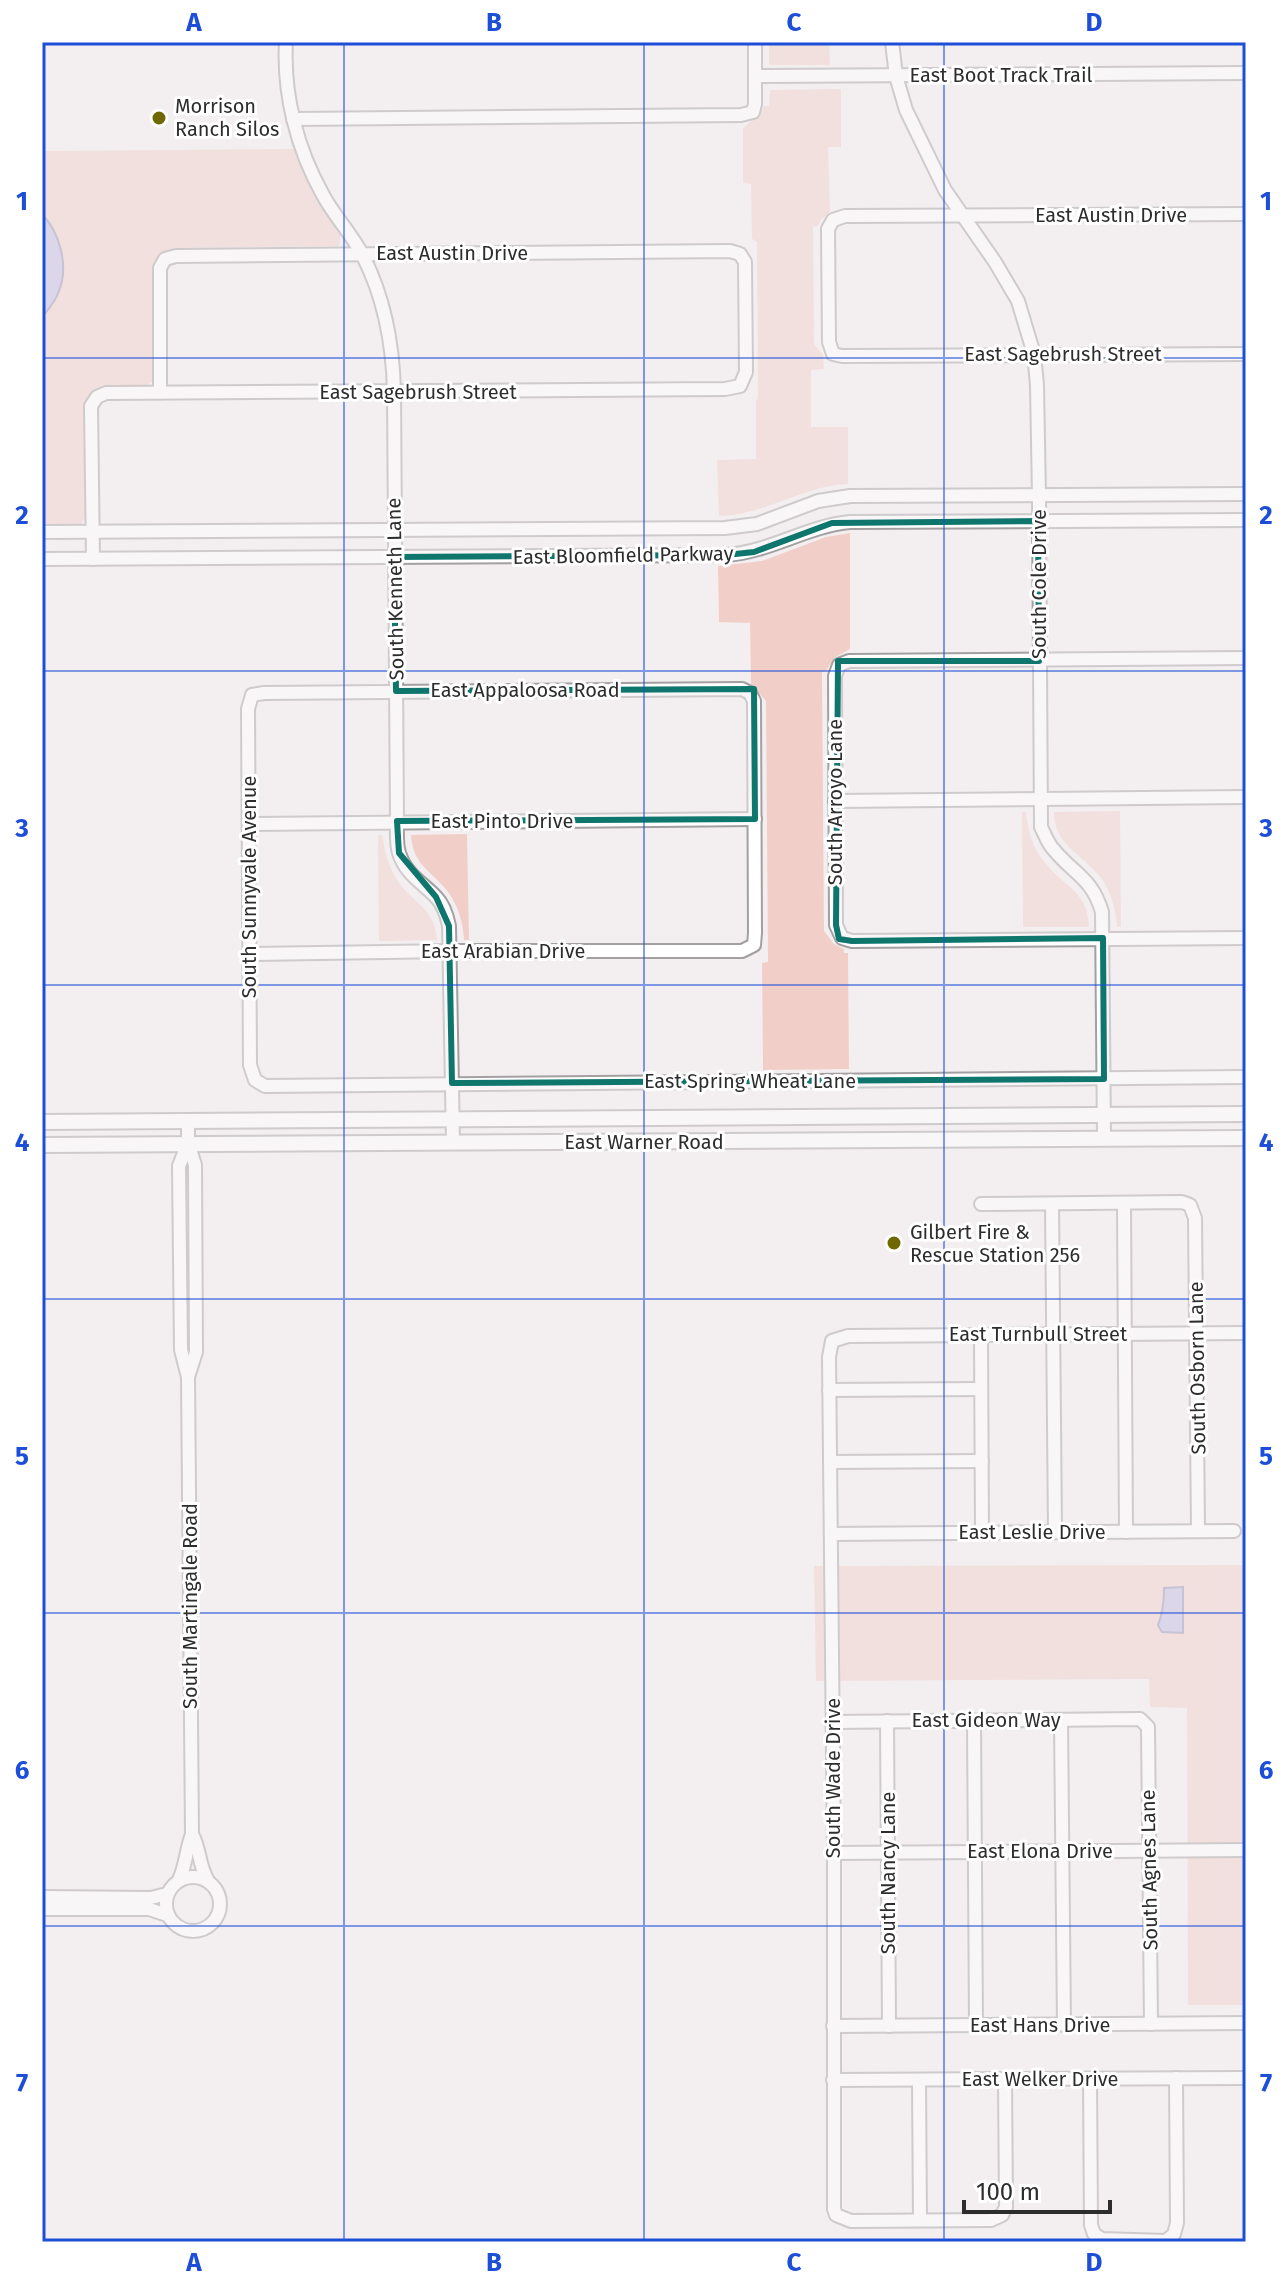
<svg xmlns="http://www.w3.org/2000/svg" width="1288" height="2284" font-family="'Fira Sans',sans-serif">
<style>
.green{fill:#f1cfc8}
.water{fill:#bfb8e3;stroke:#948ead;stroke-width:2}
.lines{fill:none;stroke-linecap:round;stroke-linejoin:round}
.minor-casing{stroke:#a4a0a2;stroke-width:16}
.major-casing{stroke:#a4a0a2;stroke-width:18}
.minor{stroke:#fff;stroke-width:12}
.major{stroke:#fff;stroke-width:14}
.marked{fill:none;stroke:#0f766e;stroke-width:6;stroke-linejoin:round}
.grid{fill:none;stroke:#1d4ed8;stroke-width:2;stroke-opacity:0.55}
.poi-dot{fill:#6f6700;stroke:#fff;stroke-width:3}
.labels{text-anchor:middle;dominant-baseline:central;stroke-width:6;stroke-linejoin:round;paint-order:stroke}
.street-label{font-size:20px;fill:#2e2d2e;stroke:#fff}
.poi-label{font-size:20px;fill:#2e2d2e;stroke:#fff;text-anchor:start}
.neatline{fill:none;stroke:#1d4ed8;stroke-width:3}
.grid-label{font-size:26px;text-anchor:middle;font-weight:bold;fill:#1d4ed8}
</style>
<rect width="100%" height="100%" fill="#f3eff1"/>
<g class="green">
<polygon points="769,42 829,42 830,65 769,65"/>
<path d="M841,89V147H828L830,212L821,220L818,226L813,227L814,344L823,355L824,369L811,370V427H848V484C802,486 766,515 719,516L717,460L756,459V401L758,398L757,242L752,239L751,184L743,183V128L761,113L764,106H769L770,90Z"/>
<path d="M295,149L318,198L341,234L339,246L174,248L161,254L152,268L153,381C138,394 110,381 91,393L84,409L85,518L79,527L42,528V151Z"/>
<polygon points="850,533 850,649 834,658 826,671 822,672 824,931 834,944 844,949 844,953 848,953 849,1069 763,1070 762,963 768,962 766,701 751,684 750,623 719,622 718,566 762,561 826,537"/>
<path d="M1120,811L1121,927H1117C1116,910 1111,891 1101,878C1083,854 1054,846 1054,812Z"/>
<path d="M1022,812H1026C1028,832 1033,850 1047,865C1066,888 1088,892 1089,927H1023Z"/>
<path d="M467,834L469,940H464C463,920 457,902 444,887C427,868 413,863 411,835Z"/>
<path d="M378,835H382C385,852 389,869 399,883C416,905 435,909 437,940L379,941Z"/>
<polygon points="1246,1565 1246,2005 1188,2005 1187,1708 1150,1707 1149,1679 816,1681 814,1566"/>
</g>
<g class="water">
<path d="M42,214C60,233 69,266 59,291C56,301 48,310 42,317Z"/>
<path d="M1183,1587V1633L1162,1632L1158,1625C1163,1613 1164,1602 1164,1588Z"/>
</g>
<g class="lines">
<defs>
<g id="minor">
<path d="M286,42C283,94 297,149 323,195C334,216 352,234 363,256C385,299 393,345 394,392L397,821C397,831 396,844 399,853C406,875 423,883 436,897C444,905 447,916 449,926L453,1142"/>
<path d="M892,42L896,76L906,110L945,190L995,262L1018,301L1034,354L1037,385L1039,497L1041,827C1045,835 1048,844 1054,850C1075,875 1092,878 1102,912L1104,1138"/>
<polyline points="755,76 1246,73"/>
<polyline points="293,119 741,115 753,112 755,104 755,42"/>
<polyline points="1246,214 845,216 833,220 828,229 829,342 833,354 842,356 1246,354"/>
<polyline points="42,532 725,528 757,524 818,501 850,496 1246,494"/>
<path d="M42,559L726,555C770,552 807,526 850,522L1246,520"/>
<polyline points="93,559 91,406 97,397 106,393 725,389 740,386 746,372 745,262 740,254 730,251 176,256 165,259 160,268 160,393"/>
<polyline points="1246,658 849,661 839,665 835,676 836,925 842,938 852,941 1246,938"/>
<polyline points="835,801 1246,797"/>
<polyline points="249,824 755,819"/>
<polyline points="251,954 451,951 742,951 754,945 755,933 754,701 750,693 742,689 264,693 252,695 248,709 250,1065 255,1080 265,1086 1246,1077"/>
<polyline points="188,1121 188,1143 195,1165 196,1352 188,1377"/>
<polyline points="981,1204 1182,1202 1190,1205 1195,1218 1198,1531"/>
<polyline points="1052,1204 1055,1532"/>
<polyline points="1124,1204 1126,1532"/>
<polyline points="981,1335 982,1533"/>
<polyline points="829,1390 981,1389"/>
<polyline points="830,1462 982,1461"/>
<polyline points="831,1534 1234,1531"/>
<polyline points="1061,1720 1064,2025"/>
<polyline points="887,1721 889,2026"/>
<polyline points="974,1721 976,2025"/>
<polyline points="832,1722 1140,1719 1148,1727 1151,2024"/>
<path d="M192,1834C201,1851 198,1864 208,1881"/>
<polyline points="834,1853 1246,1850"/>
<circle cx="193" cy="1904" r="27"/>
<path d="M179,1880C186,1865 186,1850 192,1834L188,1377L181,1350L179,1166L188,1143"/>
<polyline points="42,1897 151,1898 167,1894"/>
<polyline points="42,1909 149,1909 167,1915"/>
<polyline points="833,2026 1246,2023"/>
<polyline points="1005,2079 1006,2207 1002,2215 991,2220 851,2221 836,2215 834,2209 834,1853 829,1357 832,1341 848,1336 1246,1333"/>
<polyline points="1090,2079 1091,2225 1094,2234 1102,2239 1166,2241 1174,2234 1177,2223 1176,2078"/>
<polyline points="833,2080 1246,2078"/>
<polyline points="919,2080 920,2220"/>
</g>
<g id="major">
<polyline points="42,1122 1246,1114"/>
<polyline points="42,1145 1246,1138"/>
</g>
</defs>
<use href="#minor" class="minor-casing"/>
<use href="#major" class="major-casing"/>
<use href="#minor" class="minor"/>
<use href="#major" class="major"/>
</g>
<path d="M0 0H1288V2284H0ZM1038,521L1039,661H838L836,925L839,939L852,941L1103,938L1104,1079L452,1083L449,926L436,897L399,853L397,821L755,819L754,689L396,691L394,557L726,555L754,552L832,523Z" fill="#f3eff1" fill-opacity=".55" fill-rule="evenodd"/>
<path class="marked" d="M1038,521L1039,661H838L836,925L839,939L852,941L1103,938L1104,1079L452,1083L449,926L436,897L399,853L397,821L755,819L754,689L396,691L394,557L726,555L754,552L832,523Z"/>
<path class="grid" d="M344,42V2242M644,42V2242M944,42V2242M42,358H1246M42,671H1246M42,985H1246M42,1299H1246M42,1613H1246M42,1926H1246"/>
<g class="poi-dot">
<circle cx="159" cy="118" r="8"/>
<circle cx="894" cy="1243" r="8"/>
</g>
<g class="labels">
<g class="street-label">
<text x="1001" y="75">East Boot Track Trail</text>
<text x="1111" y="215">East Austin Drive</text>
<text x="452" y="253">East Austin Drive</text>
<text x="1063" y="354">East Sagebrush Street</text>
<text x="418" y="392">East Sagebrush Street</text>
<text transform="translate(623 555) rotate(-1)">East Bloomfield Parkway</text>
<text transform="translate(1039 584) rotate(-90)">South Cole Drive</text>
<text transform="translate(395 589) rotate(-91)">South Kenneth Lane</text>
<text x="525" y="690">East Appaloosa Road</text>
<text transform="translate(835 802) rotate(-90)">South Arroyo Lane</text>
<text x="502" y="821">East Pinto Drive</text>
<text transform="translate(249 887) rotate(-90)">South Sunnyvale Avenue</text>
<text x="503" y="951">East Arabian Drive</text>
<text x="750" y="1081">East Spring Wheat Lane</text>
<text x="644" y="1142">East Warner Road</text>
<text x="1038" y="1334">East Turnbull Street</text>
<text transform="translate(1197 1368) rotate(-91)">South Osborn Lane</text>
<text x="1032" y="1532">East Leslie Drive</text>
<text transform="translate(190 1606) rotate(-90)">South Martingale Road</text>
<text x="986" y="1720">East Gideon Way</text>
<text transform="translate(833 1778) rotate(-90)">South Wade Drive</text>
<text x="1040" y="1851">East Elona Drive</text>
<text transform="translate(1149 1870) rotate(-91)">South Agnes Lane</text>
<text transform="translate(888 1873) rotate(-90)">South Nancy Lane</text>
<text x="1040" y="2025">East Hans Drive</text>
<text x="1040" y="2079">East Welker Drive</text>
</g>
<g class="poi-label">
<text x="175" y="106">Morrison<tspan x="175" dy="23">Ranch Silos</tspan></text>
<text x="910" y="1232">Gilbert Fire &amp;<tspan x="910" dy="23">Rescue Station 256</tspan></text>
</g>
</g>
<rect width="1288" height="2284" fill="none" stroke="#ffffff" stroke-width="88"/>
<path d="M964 2200v12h146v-12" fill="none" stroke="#2e2d2e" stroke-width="4"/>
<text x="976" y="2200" font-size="24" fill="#2e2d2e" stroke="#ffffff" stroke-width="6" paint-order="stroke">100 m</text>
<rect x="44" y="44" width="1200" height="2196" class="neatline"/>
<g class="grid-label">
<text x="194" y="31">A</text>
<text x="494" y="31">B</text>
<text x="794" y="31">C</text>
<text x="1094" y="31">D</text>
<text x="22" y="210">1</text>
<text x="1266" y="210">1</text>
<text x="22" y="524">2</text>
<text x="1266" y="524">2</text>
<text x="22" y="837">3</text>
<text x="1266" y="837">3</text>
<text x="22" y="1151">4</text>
<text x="1266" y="1151">4</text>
<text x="22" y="1465">5</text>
<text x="1266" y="1465">5</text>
<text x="22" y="1779">6</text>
<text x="1266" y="1779">6</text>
<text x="22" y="2092">7</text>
<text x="1266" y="2092">7</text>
<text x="194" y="2271">A</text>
<text x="494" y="2271">B</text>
<text x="794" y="2271">C</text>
<text x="1094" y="2271">D</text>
</g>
</svg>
